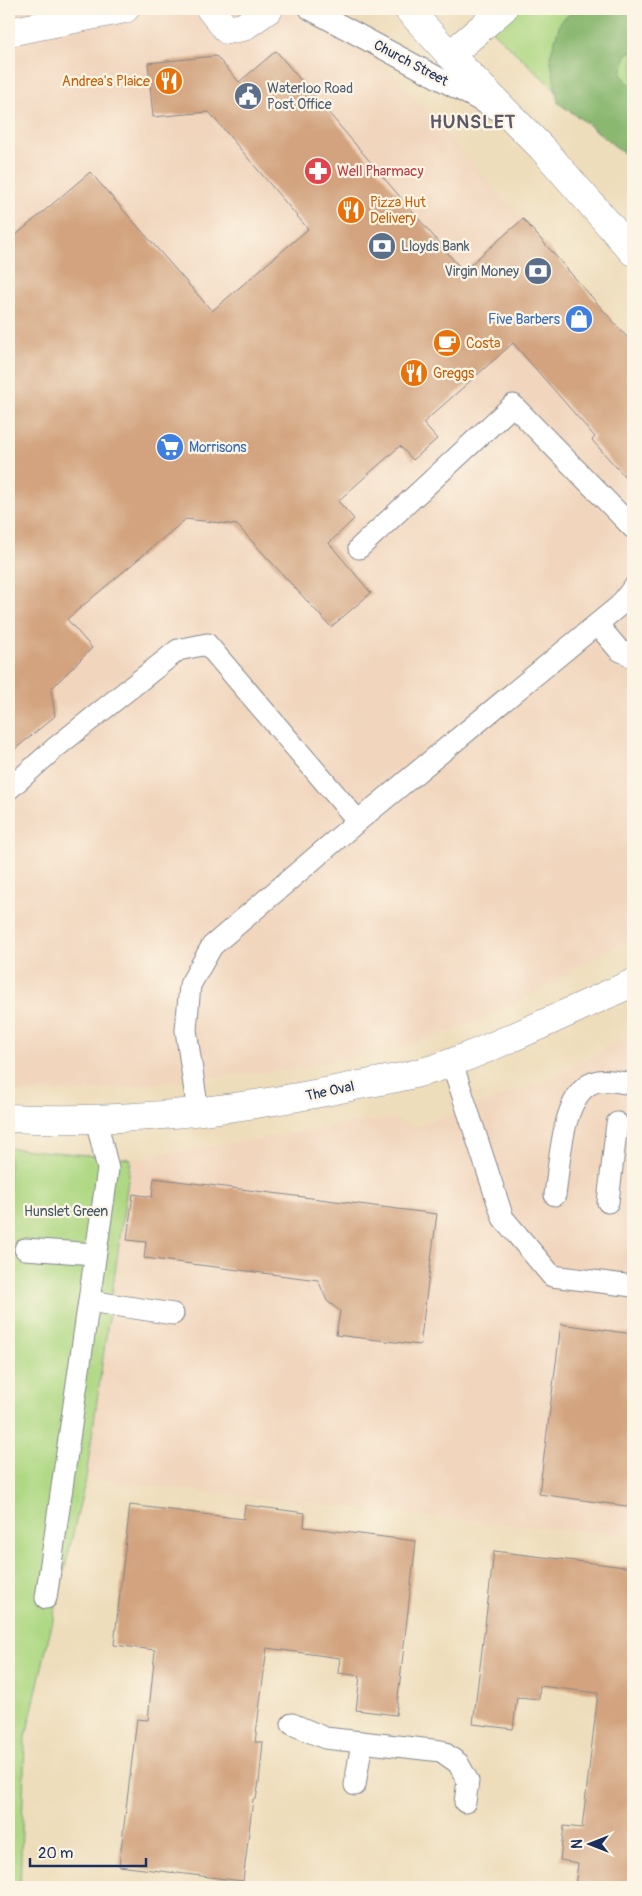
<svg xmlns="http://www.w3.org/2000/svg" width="642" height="1896" font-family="Pangolin,sans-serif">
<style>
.built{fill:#f1d5bd}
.green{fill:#aed883;stroke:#648470}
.forest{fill:#8ab871;stroke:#527468}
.building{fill:#d2a37e}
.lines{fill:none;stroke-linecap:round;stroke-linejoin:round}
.service-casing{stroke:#84868c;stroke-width:23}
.pedestrian-casing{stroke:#84868c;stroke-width:29}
.minor-casing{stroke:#84868c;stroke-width:29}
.tertiary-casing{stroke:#84868c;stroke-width:29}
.service{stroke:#fff;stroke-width:21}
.pedestrian{stroke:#fff;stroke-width:28}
.minor{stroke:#fff;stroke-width:28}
.tertiary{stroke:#fff;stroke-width:28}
.labels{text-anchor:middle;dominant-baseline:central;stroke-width:4.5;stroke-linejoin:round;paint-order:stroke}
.street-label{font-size:14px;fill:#1b2f5e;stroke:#fcf5e5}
.food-label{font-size:14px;fill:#c56008;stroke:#fcf5e5;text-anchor:start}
.service-label{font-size:14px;fill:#4e5e75;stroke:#fcf5e5;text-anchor:start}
.health-label{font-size:14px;fill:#be3a42;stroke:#fcf5e5;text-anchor:start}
.shop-label{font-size:14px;fill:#366cbe;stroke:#fcf5e5;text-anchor:end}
.park-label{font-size:14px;fill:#405967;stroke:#fcf5e5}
.district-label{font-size:19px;font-weight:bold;letter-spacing:1px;fill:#5b5869;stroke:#fcf5e5}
</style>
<rect width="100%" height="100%" fill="#fcf5e5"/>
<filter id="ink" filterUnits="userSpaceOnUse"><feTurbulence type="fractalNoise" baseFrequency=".02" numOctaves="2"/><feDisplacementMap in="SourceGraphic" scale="10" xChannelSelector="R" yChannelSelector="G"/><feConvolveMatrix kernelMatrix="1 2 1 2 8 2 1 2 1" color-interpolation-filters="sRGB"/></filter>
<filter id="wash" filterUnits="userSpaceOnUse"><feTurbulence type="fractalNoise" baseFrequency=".0096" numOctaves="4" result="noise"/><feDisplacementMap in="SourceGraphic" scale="20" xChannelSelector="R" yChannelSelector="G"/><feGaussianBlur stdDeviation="1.12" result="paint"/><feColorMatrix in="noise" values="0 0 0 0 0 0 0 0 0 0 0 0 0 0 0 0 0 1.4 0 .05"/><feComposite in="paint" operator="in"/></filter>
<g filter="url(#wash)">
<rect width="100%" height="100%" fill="#edb"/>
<g class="built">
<polygon points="9,9 335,9 633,344 633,937 592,959 525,999 455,1030 384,1052 307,1067 89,1091 9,1092"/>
<polygon points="633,1033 633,1535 472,1521 86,1478 131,1159 391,1118 416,1127 551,1079"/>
</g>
<g class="green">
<polygon points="503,9 633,9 633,152 582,115 485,24"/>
<polygon points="9,1148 131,1159 86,1478 25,1740 20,1887 9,1887"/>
</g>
<polygon class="forest" points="576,9 633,9 633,50 626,55 621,74 633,88 633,161 588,124 558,103 550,56 561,21"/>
<g id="blocks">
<g class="building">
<polygon points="276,51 463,271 523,219 633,344 633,486 592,440 595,437 513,343 423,423 437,439 413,460 400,446 338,501 354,519 329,543 371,593 331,627 237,525 186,519 67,619 92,648 51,689 55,716 9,754 9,241 90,172 212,311 308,229 209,112 153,117 148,63 216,56 239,82"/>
<polygon points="154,1178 437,1214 420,1345 336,1335 340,1311 327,1301 318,1280 144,1258 146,1242 127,1240 133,1194 152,1197"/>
<polygon points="561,1324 633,1334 633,1507 539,1494"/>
<polygon points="130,1505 243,1519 245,1505 305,1513 304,1527 416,1541 396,1715 356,1710 360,1676 338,1673 340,1658 267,1648 255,1742 263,1742 259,1782 256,1799 253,1799 243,1881 119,1866 137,1719 148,1720 155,1650 114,1645"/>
<polygon points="494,1551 633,1568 633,1887 575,1887 578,1863 560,1860 564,1826 582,1828 598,1693 540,1686 539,1699 517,1697 513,1729 473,1724"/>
</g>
</g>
</g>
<g filter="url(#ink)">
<use href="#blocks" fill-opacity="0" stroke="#84868c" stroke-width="1"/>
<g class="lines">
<defs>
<g id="service">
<polyline points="310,9 496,109"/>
<polyline points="359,548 513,405 633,528"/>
<polyline points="597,624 619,650 633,657"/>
<polyline points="9,789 55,748 178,650 207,644 358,821"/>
<polyline points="452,1063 503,1218 552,1276 633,1286"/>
<polyline points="198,1112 186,1030 190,985 212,946 358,821 620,605 633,588"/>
<path d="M555,1195C560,1164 561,1089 598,1081C608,1079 623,1083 633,1084"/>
<polyline points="608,1202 617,1123"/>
<polyline points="25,1249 95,1254"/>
<polyline points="89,1301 173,1314"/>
<polyline points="46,1598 108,1169 96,1119"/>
<polyline points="292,1724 325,1738 441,1751 458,1763 468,1781 465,1802"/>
<polyline points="355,1785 362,1742"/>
</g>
<g id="pedestrian">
<polyline points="210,9 227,30 243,27 269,9"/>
<polyline points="9,32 125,9"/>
</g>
<polyline id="minor" points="450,55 503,9"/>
<g id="tertiary">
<polyline points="408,9 450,55 542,148 633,252"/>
<path d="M9,1118C123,1124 239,1110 350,1087C384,1080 421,1075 453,1062C514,1039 574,1009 633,983"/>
</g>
</defs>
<use href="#service" class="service-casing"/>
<use href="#pedestrian" class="pedestrian-casing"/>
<use href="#minor" class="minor-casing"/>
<use href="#tertiary" class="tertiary-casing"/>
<use href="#service" class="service"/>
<use href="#pedestrian" class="pedestrian"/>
<use href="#minor" class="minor"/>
<use href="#tertiary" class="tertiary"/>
</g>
</g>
<defs>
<symbol id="restaurant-disc" viewBox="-11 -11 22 22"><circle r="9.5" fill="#e8710a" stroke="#fcf5e5"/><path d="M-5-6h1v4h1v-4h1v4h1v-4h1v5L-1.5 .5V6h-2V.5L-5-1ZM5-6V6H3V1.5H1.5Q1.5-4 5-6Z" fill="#fff"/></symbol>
<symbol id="civic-disc" viewBox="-11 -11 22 22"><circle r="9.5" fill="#5c6f8a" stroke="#fcf5e5"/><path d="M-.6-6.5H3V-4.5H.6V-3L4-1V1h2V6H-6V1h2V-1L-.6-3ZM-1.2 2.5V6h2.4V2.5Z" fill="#fff"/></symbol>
<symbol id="pharmacy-disc" viewBox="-11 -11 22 22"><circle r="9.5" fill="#e0444e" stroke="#fcf5e5"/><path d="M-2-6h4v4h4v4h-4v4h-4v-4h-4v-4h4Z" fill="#fff"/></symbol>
<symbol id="bank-disc" viewBox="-11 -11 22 22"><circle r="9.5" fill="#5c6f8a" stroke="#fcf5e5"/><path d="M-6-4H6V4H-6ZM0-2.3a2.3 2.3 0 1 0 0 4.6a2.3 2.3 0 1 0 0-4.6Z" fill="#fff"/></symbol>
<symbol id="shop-disc" viewBox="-11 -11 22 22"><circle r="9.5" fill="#3f7fe0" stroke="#fcf5e5"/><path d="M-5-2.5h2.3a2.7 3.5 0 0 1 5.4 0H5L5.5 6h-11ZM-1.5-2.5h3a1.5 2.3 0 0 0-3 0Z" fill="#fff"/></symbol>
<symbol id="cafe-disc" viewBox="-11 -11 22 22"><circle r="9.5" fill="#e8710a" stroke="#fcf5e5"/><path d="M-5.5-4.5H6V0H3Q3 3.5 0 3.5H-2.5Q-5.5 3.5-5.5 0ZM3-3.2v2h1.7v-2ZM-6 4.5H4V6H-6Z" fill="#fff"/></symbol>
<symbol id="supermarket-disc" viewBox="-11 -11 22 22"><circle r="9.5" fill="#3f7fe0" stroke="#fcf5e5"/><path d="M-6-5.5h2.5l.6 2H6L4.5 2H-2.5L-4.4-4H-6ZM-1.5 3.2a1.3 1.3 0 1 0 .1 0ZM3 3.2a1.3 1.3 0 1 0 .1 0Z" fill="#fff"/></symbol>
</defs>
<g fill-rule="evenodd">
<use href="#restaurant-disc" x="153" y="65" width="32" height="32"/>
<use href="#civic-disc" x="232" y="80" width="32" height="32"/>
<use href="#pharmacy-disc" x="302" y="155" width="32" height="32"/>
<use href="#restaurant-disc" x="335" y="194" width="32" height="32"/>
<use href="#bank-disc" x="366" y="230" width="32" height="32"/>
<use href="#bank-disc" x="522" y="255" width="32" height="32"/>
<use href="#shop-disc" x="563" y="303" width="32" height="32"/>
<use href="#cafe-disc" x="431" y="327" width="32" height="32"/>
<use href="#restaurant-disc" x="398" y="357" width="32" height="32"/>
<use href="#supermarket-disc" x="154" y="431" width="32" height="32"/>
</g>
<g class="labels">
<g class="street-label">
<text transform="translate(411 63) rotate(28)">Church Street</text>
<text transform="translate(330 1091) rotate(-12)">The Oval</text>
</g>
<g class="food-label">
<text x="150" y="81" text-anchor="end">Andrea's Plaice</text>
<text x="370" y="202">Pizza Hut<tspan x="370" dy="16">Delivery</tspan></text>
<text x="466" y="343">Costa</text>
<text x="433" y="373">Greggs</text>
</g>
<g class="service-label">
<text x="267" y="88">Waterloo Road<tspan x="267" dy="16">Post Office</tspan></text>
<text x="401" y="246">Lloyds Bank</text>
<text x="519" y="271" text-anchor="end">Virgin Money</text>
</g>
<g class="health-label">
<text x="337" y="171">Well Pharmacy</text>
</g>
<g class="shop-label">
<text x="560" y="319">Five Barbers</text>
<text x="189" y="447" text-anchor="start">Morrisons</text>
</g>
<g class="park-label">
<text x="66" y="1211">Hunslet Green</text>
</g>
<g class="district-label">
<text x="473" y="122">HUNSLET</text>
</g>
</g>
<rect width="642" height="1896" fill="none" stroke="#fcf5e5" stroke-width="30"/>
<g transform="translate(590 1844) rotate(270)" stroke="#fcf5e5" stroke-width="4" paint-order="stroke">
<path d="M0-4L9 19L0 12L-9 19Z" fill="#1b2f5e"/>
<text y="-8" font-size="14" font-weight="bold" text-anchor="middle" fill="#1b2f5e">N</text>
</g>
<path d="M30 1858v8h116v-8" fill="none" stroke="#1b2f5e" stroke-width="2.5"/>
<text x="38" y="1858" font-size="15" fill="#1b2f5e" stroke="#fcf5e5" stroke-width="4" paint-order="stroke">20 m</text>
</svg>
